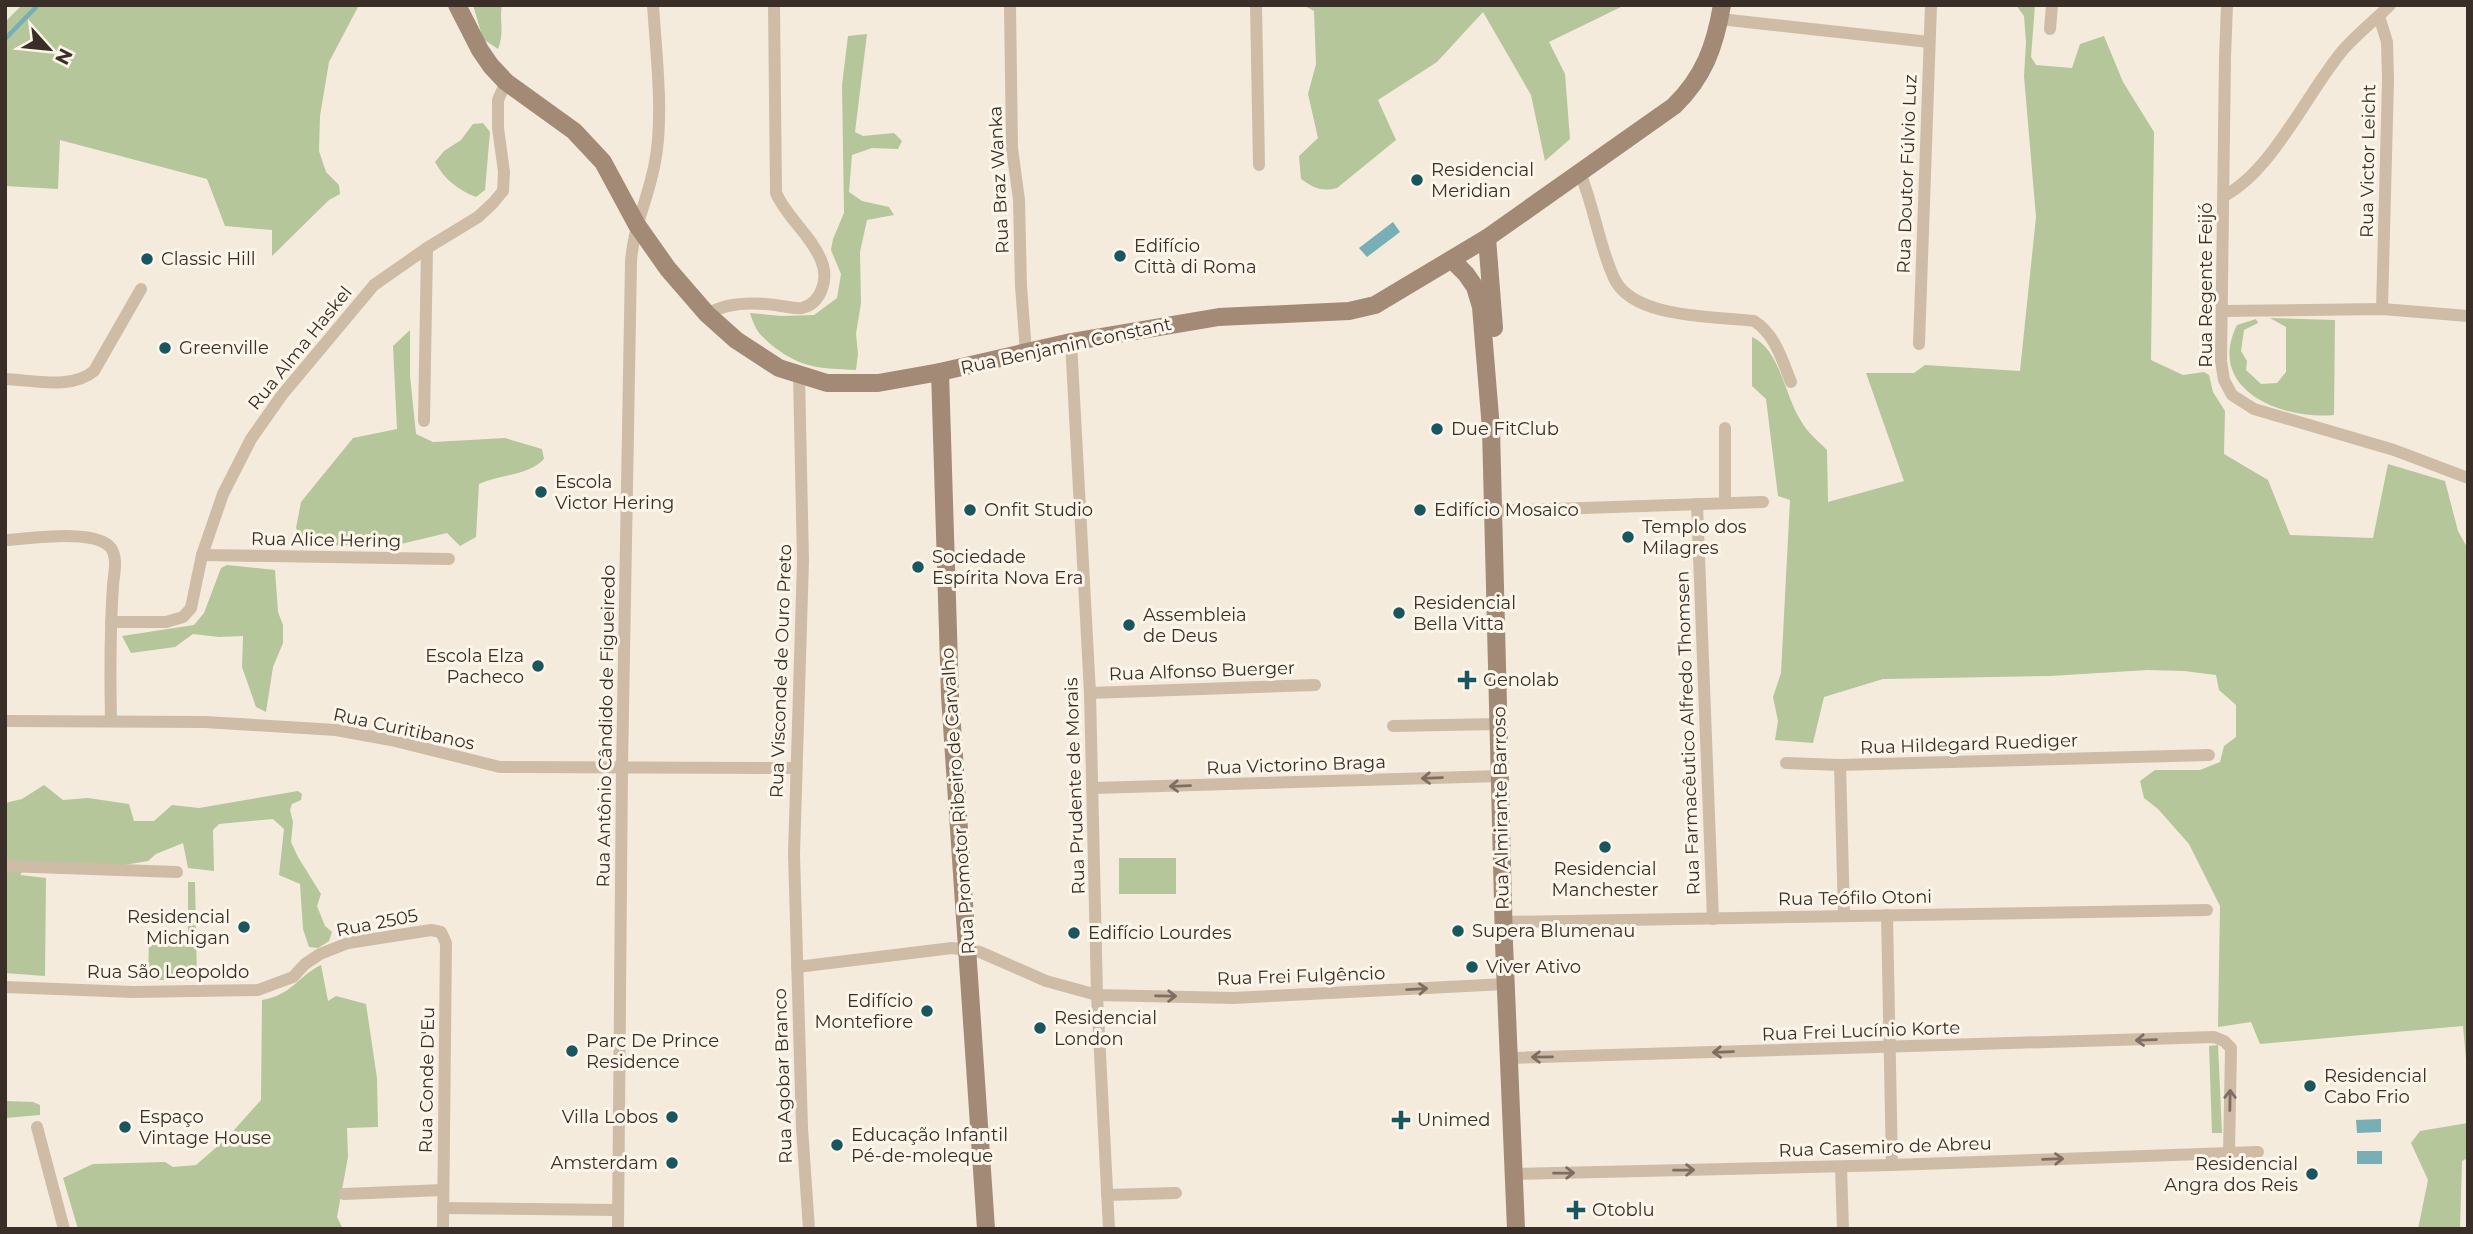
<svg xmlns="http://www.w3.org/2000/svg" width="2473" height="1234" font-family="Montserrat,sans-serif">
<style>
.green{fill:#b4c69a}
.water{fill:#78aeb5}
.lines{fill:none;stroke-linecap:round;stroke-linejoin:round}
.stream{stroke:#78aeb5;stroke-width:4.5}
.street{stroke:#cebca7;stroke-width:12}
.secondary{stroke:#a28a77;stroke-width:18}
.oneway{stroke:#7d6e61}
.poi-dot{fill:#195660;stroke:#fcf5e9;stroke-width:2.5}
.labels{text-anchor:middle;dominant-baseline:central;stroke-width:6;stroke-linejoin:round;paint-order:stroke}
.street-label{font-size:18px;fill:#3a2f28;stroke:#fcf5e9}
.poi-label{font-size:18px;fill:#3a2f28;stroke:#fcf5e9;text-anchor:start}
</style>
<rect width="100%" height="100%" fill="#f5ebdc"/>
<g class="green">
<polygon points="22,5 359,5 329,62 320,116 319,151 326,172 339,185 340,194 329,200 272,256 272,230 225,226 207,179 60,140 58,189 5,186 5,22"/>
<path d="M473,5H502C499,22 505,32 498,49L483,39Z"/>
<path d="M1303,5H1625L1549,42L1565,74L1570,139L1545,161L1531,95L1483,12L1437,62L1378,100L1396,140L1337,188C1321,192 1314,188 1301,179L1299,156L1318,138L1308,94L1316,64L1314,11Z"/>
<path d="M2016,5H2035L2031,57L2036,65L2072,68L2080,44L2104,36L2123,82L2154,132L2151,360L2183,375L2204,372L2209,375L2213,392L2225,411L2224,454L2268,480L2290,535L2373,538L2388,464L2445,481L2458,531L2468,549V1082L2463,1026L2260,1044L2251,1022L2218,1027L2220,906L2189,844L2158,809L2144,798L2140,781L2155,770H2200L2220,762L2224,746L2236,737V705L2219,690L2216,675L2184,671L2148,670L2050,676L1883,679L1824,697L1813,743L1775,740L1778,721L1773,697L1781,673L1790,500L1778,496L1766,399L1752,386V337C1780,349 1785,397 1801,421C1807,432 1818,441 1827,450L1828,502L1904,481L1866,373H1914L1925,365L2020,371L2036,217L2024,76L2026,42L2024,16Z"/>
<path d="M867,34L855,132L863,136L894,133L902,141L898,149L872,148L852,155L849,192L862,201L889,207L894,215L867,220L860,252L861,303L856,334L858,354L856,370C820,368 803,369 774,347C759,334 756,332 750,313L782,316L814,315L837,298L841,274L831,250L833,239L844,213L842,85L848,36Z"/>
<path d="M483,123L490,132L485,190L476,197C458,190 444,179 435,162L444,151L461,140L473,124Z"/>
<path d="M2270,318L2335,320L2334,415C2282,420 2205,390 2237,325L2256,319L2258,323L2244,330L2241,351L2247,361L2246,370L2261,384L2277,383L2286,372V327Z"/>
<path d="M410,330V376L416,434L433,442L505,438L542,449L544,459C528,476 500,474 479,484L476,537L460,546L447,533L401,544L305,546L296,528L301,502L353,438L397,429L393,346Z"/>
<polygon points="227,565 275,570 278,612 283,625 283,643 273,667 266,712 256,707 242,667 243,636 219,637 193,634 175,647 131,653 122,636 194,625 204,613 221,568"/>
<polygon points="44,785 63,800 88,798 129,804 134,821 154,821 172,805 199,808 298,791 302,794 301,800 292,804 290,810 293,822 291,842 298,857 321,894 317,906 325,926 332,932 329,941 318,948 309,947 303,929 300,884 279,875 284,829 273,819 219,824 213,830 214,871 188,868 183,843 156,854 148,861 118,866 30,863 20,875 46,878 45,976 5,973 5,803 22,799"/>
<rect x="1119" y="858" width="57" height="36"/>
<polygon points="188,882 195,882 197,980 148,980 149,938 188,937"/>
<path d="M321,965L328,1001L336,996L366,1004L377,1078L378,1127L347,1128L348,1157L337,1217L343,1229H78L63,1178L93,1164L165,1162L173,1167L196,1165L227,1138L261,1100L262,1000C292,995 297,977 321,965Z"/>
<polygon points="2218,1045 2222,1133 2212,1133 2209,1046"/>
<polygon points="5,1101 33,1102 40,1105 40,1115 5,1118"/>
<polygon points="2468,1123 2468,1158 2462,1161 2460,1229 2418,1229 2428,1180 2411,1143 2420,1131"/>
</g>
<g class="water">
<polygon points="1393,222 1400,232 1367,257 1359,248"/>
<polygon points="2381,1119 2381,1132 2357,1133 2356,1120"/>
<rect x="2357" y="1151" width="25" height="13"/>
</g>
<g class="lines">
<polyline class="stream" points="5,39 38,5"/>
<g class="street">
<polyline points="1010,5 1012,148 1019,200 1021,286 1026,352"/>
<polyline points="1256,5 1259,165"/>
<polyline points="2227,5 2225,58 2221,361 2224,380 2232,395 2254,409 2394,450 2468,478"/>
<polyline points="2379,16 2387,42 2388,80 2382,309"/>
<polyline points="1720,19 1929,42"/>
<polyline points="2050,29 2052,5"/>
<path d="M1580,173C1594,206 1600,250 1615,280C1635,319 1716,316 1754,321C1775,334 1782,360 1791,382"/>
<path d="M2224,196C2273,170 2307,93 2343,50C2357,34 2375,20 2390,5"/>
<polyline points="2222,311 2382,309 2468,316"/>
<path d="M707,314C727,302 752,302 775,305C783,306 794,309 802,308C822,303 829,278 821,260C811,235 787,218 776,193L774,5"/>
<polyline points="1071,342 1090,693 1097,995 1109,1229"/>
<polyline points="1919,344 1931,5"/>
<polyline points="799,375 803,561 794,854 802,1128 809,1229"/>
<path d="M5,379C33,380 72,390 94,371L141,289"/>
<polyline points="424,421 427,248"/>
<polyline points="1725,428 1725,503"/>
<polyline points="1697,504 1713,919"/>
<polyline points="1493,511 1763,502"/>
<path d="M5,540C28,539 96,528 111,548C118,558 114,574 113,585C110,630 110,675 111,721"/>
<polyline points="202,555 449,559"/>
<polyline points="111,622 166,622 183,617 191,608 202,555 223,494 251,439 282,395 374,285 427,248 478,217 493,203 503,191 504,172 498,128 498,100 506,82"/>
<polyline points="1090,693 1315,685"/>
<polyline points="5,721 205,722 336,730 391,740 500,767 796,768"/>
<polyline points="1393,726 1498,724"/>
<polyline points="1786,763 1840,765"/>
<polyline points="1094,788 1500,776"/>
<polyline points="5,866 177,872"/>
<polyline points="1887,915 1892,1165"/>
<polyline points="1844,916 1840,765 2209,755"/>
<polyline points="1504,922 2207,910"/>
<polyline points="797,967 952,948 980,952 1046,981 1097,995 1233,998 1506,984"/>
<polyline points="5,987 133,992 258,990 293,977 305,964 320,954 348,943 431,930 441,932 446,943 443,1229"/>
<polyline points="1508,1058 2214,1037 2224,1041 2231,1048 2229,1153"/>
<polyline points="37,1127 64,1229"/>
<polyline points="1841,1167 1843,1229"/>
<polyline points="1512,1174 1892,1165 2258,1152"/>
<polyline points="344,1194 443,1190"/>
<polyline points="1107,1195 1176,1193"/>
<polyline points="443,1208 617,1210"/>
<path d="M618,1229L622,767L631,262C633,227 649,197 655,162C664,116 656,53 653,5"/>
</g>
<g class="secondary">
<path d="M457,5L480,50L491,66L506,82L574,131L603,162L637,225L668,269L707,314L736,340L779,368L827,383H878L940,372L1071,342L1219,317L1349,311L1375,305L1487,238L1674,106C1704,77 1715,46 1722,5"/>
<polyline points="1487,238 1494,328"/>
<polyline points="1452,260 1466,274 1475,287 1481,307 1491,429 1504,943 1516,1229"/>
<polyline points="940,372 950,696 986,1229"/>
</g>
</g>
<defs><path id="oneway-shaft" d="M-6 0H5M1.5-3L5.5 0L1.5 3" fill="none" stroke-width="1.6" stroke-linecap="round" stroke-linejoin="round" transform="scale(1.75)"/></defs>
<g class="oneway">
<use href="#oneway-shaft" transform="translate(1432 778) rotate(178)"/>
<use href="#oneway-shaft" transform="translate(1180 786) rotate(178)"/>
<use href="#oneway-shaft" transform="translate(1417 989) rotate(-3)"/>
<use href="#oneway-shaft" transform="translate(1166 996) rotate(1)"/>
<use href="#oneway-shaft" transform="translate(2146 1040) rotate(178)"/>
<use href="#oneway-shaft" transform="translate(1723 1052) rotate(178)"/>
<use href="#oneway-shaft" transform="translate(1542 1057) rotate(179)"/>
<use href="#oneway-shaft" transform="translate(2230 1100) rotate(-89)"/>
<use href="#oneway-shaft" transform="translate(2053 1159) rotate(-2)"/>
<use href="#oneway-shaft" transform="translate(1684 1170) rotate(-1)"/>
<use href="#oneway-shaft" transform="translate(1564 1173) rotate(-1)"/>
</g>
<g class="poi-dot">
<circle cx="1417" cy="180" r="7"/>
<circle cx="1120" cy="256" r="7"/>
<circle cx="147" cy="259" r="7"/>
<circle cx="165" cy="348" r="7"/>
<circle cx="1437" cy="429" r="7"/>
<circle cx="541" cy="492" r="7"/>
<circle cx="970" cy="510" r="7"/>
<circle cx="1420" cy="510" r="7"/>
<circle cx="1628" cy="537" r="7"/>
<circle cx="918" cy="567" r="7"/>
<circle cx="1399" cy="613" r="7"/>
<circle cx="1129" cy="625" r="7"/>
<circle cx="538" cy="666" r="7"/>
<path d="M1463.5 669.5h7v7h7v7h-7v7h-7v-7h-7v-7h7z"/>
<circle cx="1605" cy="847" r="7"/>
<circle cx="244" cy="927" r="7"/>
<circle cx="1458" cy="931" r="7"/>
<circle cx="1074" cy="933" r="7"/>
<circle cx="1472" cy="967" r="7"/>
<circle cx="927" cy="1011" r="7"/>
<circle cx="1040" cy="1028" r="7"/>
<circle cx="572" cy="1051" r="7"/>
<circle cx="2310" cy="1086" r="7"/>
<circle cx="672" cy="1117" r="7"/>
<path d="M1397.5 1109.5h7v7h7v7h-7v7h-7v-7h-7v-7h7z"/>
<circle cx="125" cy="1127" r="7"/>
<circle cx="837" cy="1145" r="7"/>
<circle cx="672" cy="1163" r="7"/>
<circle cx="2312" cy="1174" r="7"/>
<path d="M1572.5 1199.5h7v7h7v7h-7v7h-7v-7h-7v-7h7z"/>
</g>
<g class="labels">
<g class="street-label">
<text transform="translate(2368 161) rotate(-89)">Rua Victor Leicht</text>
<text transform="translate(1907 174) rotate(-88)">Rua Doutor Fúlvio Luz</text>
<text transform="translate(999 180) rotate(-93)">Rua Braz Wanka</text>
<text transform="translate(2206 285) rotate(-90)">Rua Regente Feijó</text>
<text transform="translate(1066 346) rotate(-12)">Rua Benjamin Constant</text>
<text transform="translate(300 348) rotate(-51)">Rua Alma Haskel</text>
<text transform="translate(326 540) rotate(1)">Rua Alice Hering</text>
<text transform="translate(781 671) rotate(-88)">Rua Visconde de Ouro Preto</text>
<text transform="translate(1202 671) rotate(-2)">Rua Alfonso Buerger</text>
<text transform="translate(606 726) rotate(-89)">Rua Antônio Cândido de Figueiredo</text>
<text transform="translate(404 729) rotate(12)">Rua Curitibanos</text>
<text transform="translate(1688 733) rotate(-92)">Rua Farmacêutico Alfredo Thomsen</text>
<text transform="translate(1969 744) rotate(-2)">Rua Hildegard Ruediger</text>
<text transform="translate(1296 765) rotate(-2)">Rua Victorino Braga</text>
<text transform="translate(1075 786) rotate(-92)">Rua Prudente de Morais</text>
<text transform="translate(958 801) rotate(-94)">Rua Promotor Ribeiro de Carvalho</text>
<text transform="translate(1501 808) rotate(-91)">Rua Almirante Barroso</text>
<text transform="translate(1855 898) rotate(-1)">Rua Teófilo Otoni</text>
<text transform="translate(377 923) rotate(-11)">Rua 2505</text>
<text x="168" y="972">Rua São Leopoldo</text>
<text transform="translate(1301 976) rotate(-2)">Rua Frei Fulgêncio</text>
<text transform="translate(1861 1031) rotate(-2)">Rua Frei Lucínio Korte</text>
<text transform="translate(783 1076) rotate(-92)">Rua Agobar Branco</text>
<text transform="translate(427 1080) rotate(-89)">Rua Conde D'Eu</text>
<text transform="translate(1885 1147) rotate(-2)">Rua Casemiro de Abreu</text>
</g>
<g class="poi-label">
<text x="1431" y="170">Residencial<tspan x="1431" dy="21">Meridian</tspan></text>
<text x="1134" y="246">Edifício<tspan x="1134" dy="21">Città di Roma</tspan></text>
<text x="161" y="259">Classic Hill</text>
<text x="179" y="348">Greenville</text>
<text x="1451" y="429">Due FitClub</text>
<text x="555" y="482">Escola<tspan x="555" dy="21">Victor Hering</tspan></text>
<text x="984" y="510">Onfit Studio</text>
<text x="1434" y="510">Edifício Mosaico</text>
<text x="1642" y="527">Templo dos<tspan x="1642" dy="21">Milagres</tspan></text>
<text x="932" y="557">Sociedade<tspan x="932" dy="21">Espírita Nova Era</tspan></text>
<text x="1413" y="603">Residencial<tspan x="1413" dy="21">Bella Vitta</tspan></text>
<text x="1143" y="615">Assembleia<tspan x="1143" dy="21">de Deus</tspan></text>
<text x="524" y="656" text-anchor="end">Escola Elza<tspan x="524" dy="21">Pacheco</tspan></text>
<text x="1483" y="680">Genolab</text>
<text x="1605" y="869" text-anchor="middle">Residencial<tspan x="1605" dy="21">Manchester</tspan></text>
<text x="230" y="917" text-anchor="end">Residencial<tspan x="230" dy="21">Michigan</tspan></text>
<text x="1472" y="931">Supera Blumenau</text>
<text x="1088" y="933">Edifício Lourdes</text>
<text x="1486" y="967">Viver Ativo</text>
<text x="913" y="1001" text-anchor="end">Edifício<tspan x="913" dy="21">Montefiore</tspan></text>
<text x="1054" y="1018">Residencial<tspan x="1054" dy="21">London</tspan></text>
<text x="586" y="1041">Parc De Prince<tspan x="586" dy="21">Residence</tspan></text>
<text x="2324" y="1076">Residencial<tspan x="2324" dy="21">Cabo Frio</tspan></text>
<text x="139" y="1117">Espaço<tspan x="139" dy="21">Vintage House</tspan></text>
<text x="658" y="1117" text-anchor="end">Villa Lobos</text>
<text x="1417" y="1120">Unimed</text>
<text x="851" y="1135">Educação Infantil<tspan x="851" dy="21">Pé-de-moleque</tspan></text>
<text x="658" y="1163" text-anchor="end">Amsterdam</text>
<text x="2298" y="1164" text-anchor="end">Residencial<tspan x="2298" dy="21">Angra dos Reis</tspan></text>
<text x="1592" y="1210">Otoblu</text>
</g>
</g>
<rect width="2473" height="1234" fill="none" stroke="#3a2f28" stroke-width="14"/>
<g transform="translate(49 49) rotate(117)" stroke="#fcf5e9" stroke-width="5" paint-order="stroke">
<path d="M0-5L12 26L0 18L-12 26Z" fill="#3a2f28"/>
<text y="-10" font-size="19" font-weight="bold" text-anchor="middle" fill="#3a2f28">N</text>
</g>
</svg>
